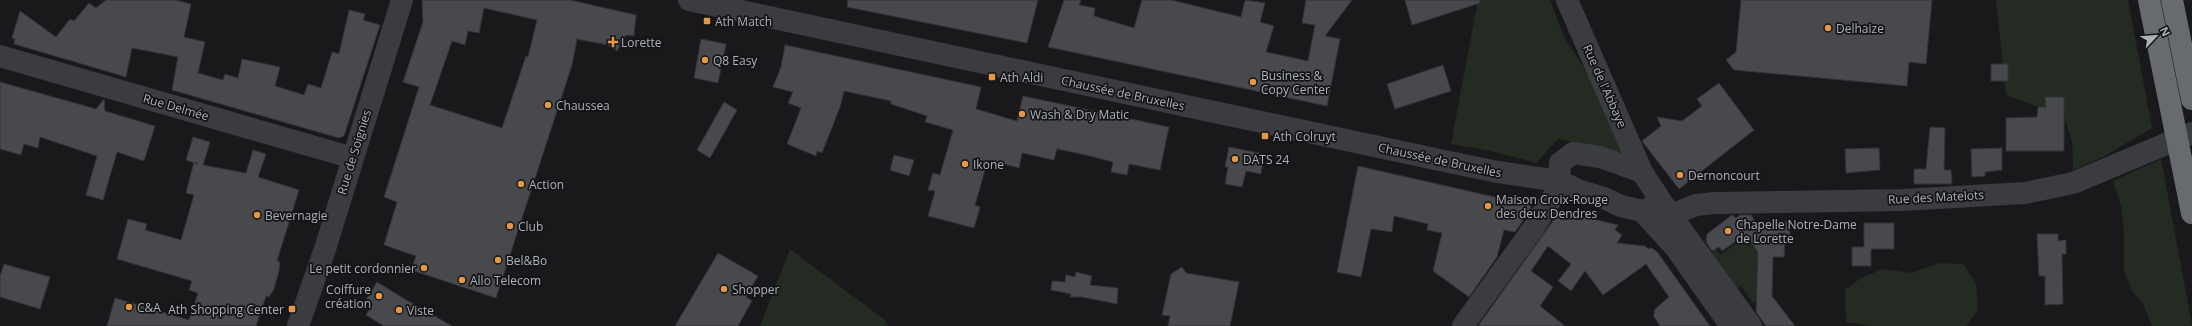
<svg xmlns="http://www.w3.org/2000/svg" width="2192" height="326" font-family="'Open Sans',sans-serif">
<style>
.green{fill:#232b23}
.building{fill:#48494d;stroke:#333437;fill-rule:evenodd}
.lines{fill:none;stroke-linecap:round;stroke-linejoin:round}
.minor{stroke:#3a3c40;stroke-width:22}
.highway{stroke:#676b70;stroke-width:22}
.poi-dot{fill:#e49847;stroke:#141416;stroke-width:1.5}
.labels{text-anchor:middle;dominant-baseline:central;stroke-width:3.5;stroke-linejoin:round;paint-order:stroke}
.poi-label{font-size:12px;fill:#acb2b9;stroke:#141416;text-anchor:start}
.street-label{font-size:12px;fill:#acb2b9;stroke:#141416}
</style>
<rect width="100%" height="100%" fill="#19191b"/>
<g class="green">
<polygon points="1478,0 1550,0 1564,37 1600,93 1623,153 1558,139 1536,163 1491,151 1451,144"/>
<polygon points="1996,0 2128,0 2152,128 2103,157 2073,170 2072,141 2064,116 2006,95"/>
<polygon points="2161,159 2192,325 2192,326 2152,326 2142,301 2133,293 2124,271 2124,232 2121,206 2113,181"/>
<polygon points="1749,234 1759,235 1759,299 1753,303 1741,286 1737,289 1711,254 1716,249 1720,255"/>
<polygon points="790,249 885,320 888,326 760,326"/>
<polygon points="1940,263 1963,264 1976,283 1978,309 1967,326 1871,326 1846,322 1845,290 1861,278 1883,269 1911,273"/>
</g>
<g class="building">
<polygon points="106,0 175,0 191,4 184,37 205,42 198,73 223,80 225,74 238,78 242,59 280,67 275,86 304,95 308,84 321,88 332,52 339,54 349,10 365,14 363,20 380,25 344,136 339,138 172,90 178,57 132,48 126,77 14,44 15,39 12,38 20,11 56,37 70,19 74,21 89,3 96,8"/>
<path d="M422,0H570L636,15L634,36L626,35L617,51L608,45L577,39L572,65L496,298L411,270L416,256L384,245L397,202L384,197L419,87L403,82L423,22ZM484,8L537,20L528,57L526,56L502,128L430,105L452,41L465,45L468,31L479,33Z"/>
<polygon points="848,0 1038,0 1027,43 847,7"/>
<polygon points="1064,0 1081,0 1079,5 1095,8 1094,16 1134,28 1142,0 1171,0 1241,17 1245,0 1265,3 1260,22 1274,26 1266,52 1308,61 1315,25 1302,23 1306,0 1352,0 1325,36 1340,39 1327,106 1048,47"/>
<polygon points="1405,0 1480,0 1480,3 1412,25"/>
<polygon points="1741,0 1932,0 1926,64 1909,62 1907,86 1734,70 1726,60 1736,52"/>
<polygon points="701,39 726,44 718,83 694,78"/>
<polygon points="785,45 981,87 976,109 1017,121 1023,96 1169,127 1160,170 1129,164 1127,175 1111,172 1113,162 1086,155 1057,149 1054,160 1022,153 1019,168 988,160 975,205 980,207 974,228 928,216 935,191 928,190 933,173 940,175 953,130 925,122 927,116 891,104 891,101 844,91 840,107 822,153 817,151 816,156 787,144 801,108 788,103 793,92 773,87 781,67"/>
<rect x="1991" y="64" width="17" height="17"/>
<polygon points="1443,65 1451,91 1395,109 1387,84"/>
<polygon points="0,82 96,109 104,99 105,111 155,126 144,161 117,152 103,200 86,195 97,156 40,137 38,148 24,144 21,155 0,149"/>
<polygon points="1719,83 1754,130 1679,189 1642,141 1661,126 1657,117 1682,121 1702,106 1697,99"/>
<polygon points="2045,97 2064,97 2064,151 2006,151 2006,118 2037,117 2038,107 2046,107"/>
<polygon points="724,102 737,110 710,158 697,150"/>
<polygon points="1930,127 1945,128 1944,170 1951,170 1952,184 1914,184 1914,169 1926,169"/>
<polygon points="193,137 210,142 203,165 246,173 253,150 266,154 258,177 299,190 277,261 280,262 279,271 274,289 269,297 266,296 256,326 107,326 115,298 189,320 198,293 189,290 192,281 117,259 128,219 147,224 145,230 181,240 194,195 186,193 194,162 198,164 186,160"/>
<polygon points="1229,147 1264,154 1261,174 1246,171 1242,187 1225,184 1228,167 1225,167"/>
<polygon points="1879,148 1880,170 1846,173 1845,149"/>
<polygon points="2002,148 2002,170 1985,172 1985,176 1972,177 1971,149"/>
<polygon points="894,155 914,160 909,176 890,170"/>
<polygon points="1358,166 1530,205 1531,209 1515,232 1504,230 1497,257 1469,297 1433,271 1442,233 1427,230 1428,224 1394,216 1392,232 1371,229 1361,277 1337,272"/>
<polygon points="1560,211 1618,225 1615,230 1622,235 1617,243 1645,246 1648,249 1652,248 1658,253 1710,326 1660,326 1653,315 1655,313 1654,310 1669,297 1646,264 1603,295 1585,271 1571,291 1558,281 1571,264 1548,246 1531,271 1553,287 1540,306 1565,326 1478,326"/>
<polygon points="1732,215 1736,218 1740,215 1751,215 1756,222 1790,222 1790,241 1785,241 1784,257 1773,257 1772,296 1795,326 1766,326 1756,312 1758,252 1746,234 1722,251 1719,247 1712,251 1706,242 1707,234"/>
<polygon points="1864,223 1894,223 1894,249 1871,249 1871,266 1852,266 1852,247 1864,247"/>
<polygon points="2037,234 2058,234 2058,241 2066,240 2066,254 2062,254 2063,304 2045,305 2045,276 2039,276"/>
<polygon points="718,253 758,276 746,297 752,301 738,326 675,326"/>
<polygon points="4,264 50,277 40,309 0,297 0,276"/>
<polygon points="1182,267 1186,273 1239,282 1230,326 1168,326 1170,316 1162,315 1171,274"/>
<polygon points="1076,272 1092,276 1090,285 1118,288 1117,304 1082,297 1070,297 1071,294 1051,290 1052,281 1065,282 1066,275 1075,277"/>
<polygon points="377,282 403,298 452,326 384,326 366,315 373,304 366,300"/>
</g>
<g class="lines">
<g class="minor">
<polyline points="689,0 1449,162 1498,172 1559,181 1578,190 1604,198 1621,206 1642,211 1654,207 1657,196"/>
<polyline points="1567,0 1642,172 1665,207 1751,326"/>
<polyline points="0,56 353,158"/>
<polyline points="1559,181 1560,163 1573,153 1600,157 1642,172"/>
<polyline points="1642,211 1675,247 1731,326"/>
<polyline points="1671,215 1696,205 1714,203 1903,200 2025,193 2073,183 2192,133"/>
<polyline points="298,326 325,249 402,0"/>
<polyline points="1463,326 1535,226 1546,207 1563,183"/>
</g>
<g class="highway">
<polyline points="2149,0 2192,213"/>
<polyline points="2172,0 2192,99"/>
</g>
</g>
<g class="poi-dot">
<rect x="703" y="17" width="8" height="8" rx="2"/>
<circle cx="1828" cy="28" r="4"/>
<path d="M611 36h4v4h4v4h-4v4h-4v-4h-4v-4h4z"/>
<circle cx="705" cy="60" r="4"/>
<rect x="988" y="73" width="8" height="8" rx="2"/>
<circle cx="1253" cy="82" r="4"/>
<circle cx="548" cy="105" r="4"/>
<circle cx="1022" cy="114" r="4"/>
<rect x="1261" y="132" width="8" height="8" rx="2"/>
<circle cx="1235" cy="159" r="4"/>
<circle cx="965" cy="164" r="4"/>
<circle cx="1680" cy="175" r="4"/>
<circle cx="521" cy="184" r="4"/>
<circle cx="1488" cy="206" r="4"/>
<circle cx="257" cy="215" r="4"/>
<circle cx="510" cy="226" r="4"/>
<circle cx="1728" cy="231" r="4"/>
<circle cx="498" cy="260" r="4"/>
<circle cx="424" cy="268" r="4"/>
<circle cx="462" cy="280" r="4"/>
<circle cx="724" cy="289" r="4"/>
<circle cx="379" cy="296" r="4"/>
<circle cx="129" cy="307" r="4"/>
<rect x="288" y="305" width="8" height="8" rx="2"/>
<circle cx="399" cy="310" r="4"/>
</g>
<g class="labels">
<g class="poi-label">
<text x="715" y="21">Ath Match</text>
<text x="1836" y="28">Delhaize</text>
<text x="621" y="42">Lorette</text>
<text x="713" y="60">Q8 Easy</text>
<text x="1261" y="75">Business &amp;<tspan x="1261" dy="14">Copy Center</tspan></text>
<text x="1000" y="77">Ath Aldi</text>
<text x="556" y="105">Chaussea</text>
<text x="1030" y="114">Wash &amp; Dry Matic</text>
<text x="1273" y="136">Ath Colruyt</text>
<text x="1243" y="159">DATS 24</text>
<text x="973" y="164">Ikone</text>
<text x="1688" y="175">Dernoncourt</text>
<text x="529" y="184">Action</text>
<text x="1496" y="199">Maison Croix-Rouge<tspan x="1496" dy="14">des deux Dendres</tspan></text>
<text x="265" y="215">Bevernagie</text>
<text x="1736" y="224">Chapelle Notre-Dame<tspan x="1736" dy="14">de Lorette</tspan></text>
<text x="518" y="226">Club</text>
<text x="506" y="260">Bel&amp;Bo</text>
<text x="416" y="268" text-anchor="end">Le petit cordonnier</text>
<text x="470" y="280">Allo Telecom</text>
<text x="371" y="289" text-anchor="end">Coiffure<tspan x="371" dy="14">création</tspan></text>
<text x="732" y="289">Shopper</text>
<text x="137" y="307">C&amp;A</text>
<text x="284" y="309" text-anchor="end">Ath Shopping Center</text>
<text x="407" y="310">Viste</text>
</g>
<g class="street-label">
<text transform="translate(1605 86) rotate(66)">Rue de l'Abbaye</text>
<text transform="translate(1123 93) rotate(12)">Chaussée de Bruxelles</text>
<text transform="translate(176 107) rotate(16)">Rue Delmée</text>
<text transform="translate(354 152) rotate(-73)">Rue de Soignies</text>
<text transform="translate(1440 160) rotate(12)">Chaussée de Bruxelles</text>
<text transform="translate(1936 197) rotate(-3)">Rue des Matelots</text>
</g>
</g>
<g transform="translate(2156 36) rotate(64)" stroke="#141416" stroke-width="3" paint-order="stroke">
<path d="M0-3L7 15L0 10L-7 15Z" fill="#acb2b9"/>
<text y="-6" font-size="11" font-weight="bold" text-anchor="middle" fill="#acb2b9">N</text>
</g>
</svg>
